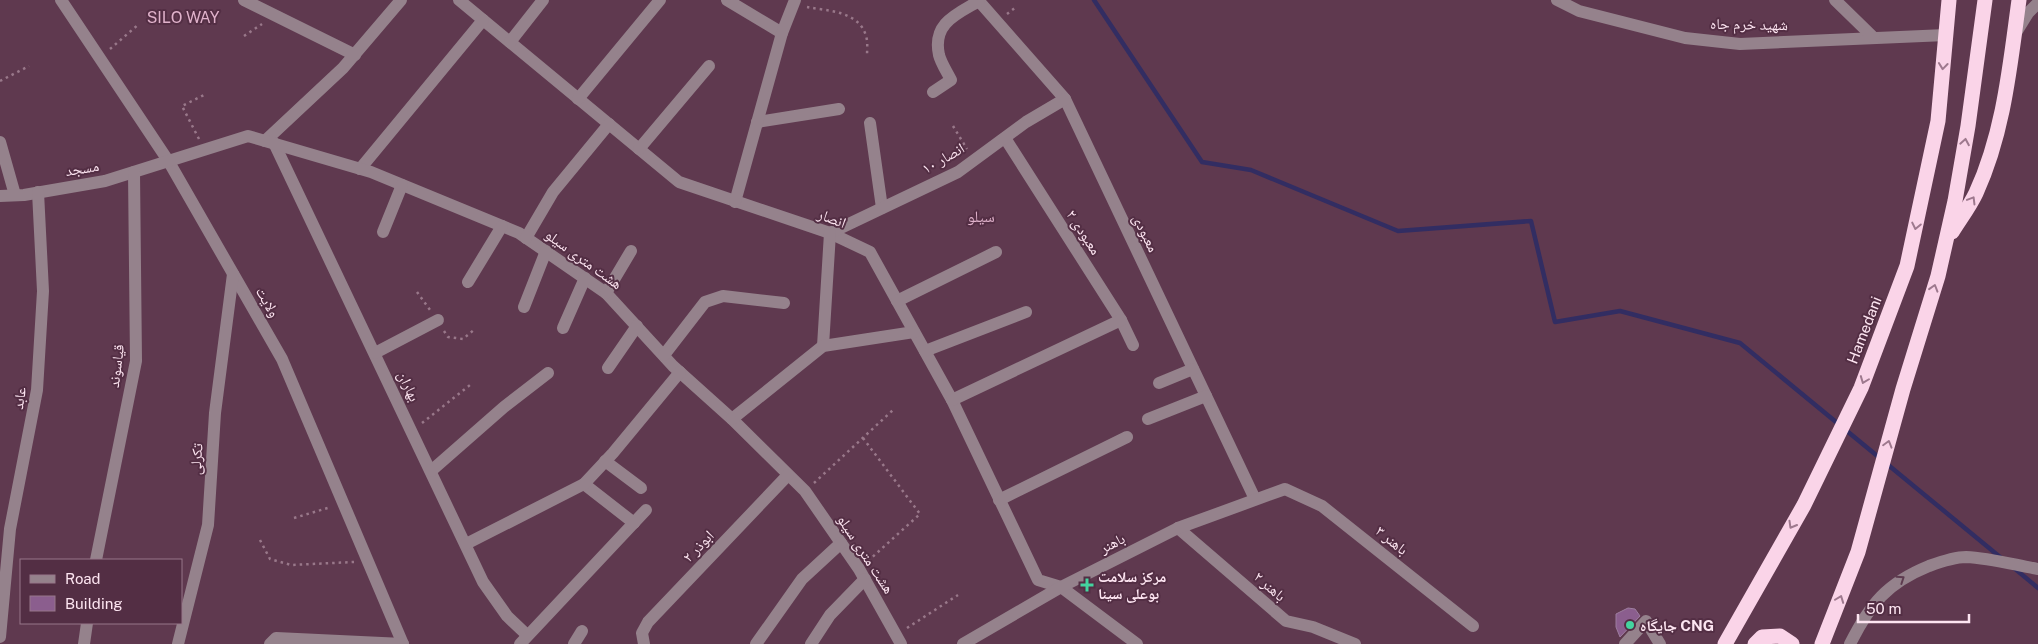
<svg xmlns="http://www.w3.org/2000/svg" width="2038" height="644" font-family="'Public Sans','Noto Naskh Arabic',sans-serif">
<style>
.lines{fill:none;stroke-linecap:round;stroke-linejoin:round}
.stream{stroke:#322d62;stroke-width:4.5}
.building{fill:#8b5e8e;stroke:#9d7d9f}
.path{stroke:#99788a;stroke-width:2.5;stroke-dasharray:2.5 4;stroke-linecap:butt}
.minor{stroke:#95828c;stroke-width:12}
.highway{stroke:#fad4e8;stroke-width:15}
.oneway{stroke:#9e798e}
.oneway2{stroke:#5d3b4f}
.poi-dot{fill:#44d49f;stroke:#532e44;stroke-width:2}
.labels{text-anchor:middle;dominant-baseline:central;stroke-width:4;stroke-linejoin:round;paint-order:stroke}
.street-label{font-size:15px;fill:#fde5f1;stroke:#532e44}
.poi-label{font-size:15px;font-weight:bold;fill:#fde5f1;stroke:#532e44;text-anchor:start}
.neighbourhood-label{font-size:16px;fill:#e0b2cb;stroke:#532e44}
</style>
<rect width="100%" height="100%" fill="#5f394f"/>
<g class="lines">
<g class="stream">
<polyline points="1094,0 1202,162 1251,170 1398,231 1531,221 1555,322 1620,311 1740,343 2000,557"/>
<polyline points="2014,568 2038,588"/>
</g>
</g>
<polygon class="building" points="1628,608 1635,609 1640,616 1620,637 1616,627 1616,614"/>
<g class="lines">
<g class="path">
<path d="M807,7C828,11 859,11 866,36C868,42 867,50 867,56"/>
<polyline points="1007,14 1016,7"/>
<polyline points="244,36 262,24"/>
<polyline points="110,49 139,24"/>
<polyline points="0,81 29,66"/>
<polyline points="953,126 967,149"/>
<polyline points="199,139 182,106 206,94"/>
<polyline points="417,292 430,310"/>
<polyline points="444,331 448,337 463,339 475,329"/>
<polyline points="422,423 470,385"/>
<polyline points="863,438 920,514 868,561"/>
<polyline points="814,483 893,410"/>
<polyline points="294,518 331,507"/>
<polyline points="260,540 270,559 291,565 354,562"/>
<polyline points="907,628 958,595"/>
</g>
<g class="minor">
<polyline points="61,0 169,162 282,359 403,644"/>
<polyline points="244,0 355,55"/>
<polyline points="459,0 679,182 830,233 870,252 952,400 1038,580 1061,587 1137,644"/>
<polyline points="727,0 782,33"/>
<polyline points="978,0 1065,99 1255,499"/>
<polyline points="1557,0 1579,11 1685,38 1740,44 1946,35"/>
<polyline points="1835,0 1874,38"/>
<polyline points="2015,34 2028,13 2038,3"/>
<polyline points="510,42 543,0"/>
<path d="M933,92L951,80C947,72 941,63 939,55C932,23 957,14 979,1"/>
<polyline points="578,99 660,0"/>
<polyline points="757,122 839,109"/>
<polyline points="870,123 882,208"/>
<polyline points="1005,138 1121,320 1133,345"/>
<polyline points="265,141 343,68 401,0"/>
<polyline points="0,142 15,195"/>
<polyline points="274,143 483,582 507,616 527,635"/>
<polyline points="639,149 709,66"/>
<polyline points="360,169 483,20"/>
<polyline points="0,196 24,195 105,181 248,136 371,172 519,233 606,293 673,366 732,419 805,491 859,569 901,644"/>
<polyline points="735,202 782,33 795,0"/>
<polyline points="383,232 402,185"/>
<polyline points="830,233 958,172 1026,122 1065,99"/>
<polyline points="526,238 553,192 609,124"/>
<polyline points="468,282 502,226"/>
<polyline points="606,293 631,251"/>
<polyline points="897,301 996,252"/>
<polyline points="524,307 546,251"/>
<polyline points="563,328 585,278"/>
<polyline points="823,346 830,233"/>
<polyline points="925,351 1026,312"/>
<polyline points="375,353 438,320"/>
<polyline points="664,355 705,302 723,296 784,303"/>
<polyline points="608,368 637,326"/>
<polyline points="1159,383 1193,369"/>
<polyline points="952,400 1121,320"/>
<polyline points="732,419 823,346 914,332"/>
<polyline points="1148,419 1206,396"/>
<polyline points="605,461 641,488"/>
<polyline points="431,471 504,407 548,373"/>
<polyline points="584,484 634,523"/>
<polyline points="999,500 1127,437"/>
<polyline points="1178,528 1286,621 1313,627 1355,644"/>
<polyline points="466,544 584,484 613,453 680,372"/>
<polyline points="96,560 136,361 134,172"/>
<polyline points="0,637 10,529 37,390 43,291 38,192"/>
<polyline points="84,644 87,623"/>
<polyline points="178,644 208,525 215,413 233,274"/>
<polyline points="270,644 276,638 403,644"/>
<polyline points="520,644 646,510"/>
<polyline points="574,644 582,631"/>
<polyline points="644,644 642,633 648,622 788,475"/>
<polyline points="756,644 802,579 841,543"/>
<polyline points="811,644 830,615 865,579"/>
<polyline points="963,644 1061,587 1178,528 1285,489 1322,506 1473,626"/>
<polyline points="1625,644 1646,621 1660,644"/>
<path d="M1850,644C1870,604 1887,583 1929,566C1940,562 1954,557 1966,557C1990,558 2015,565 2038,569"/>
</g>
<g class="highway">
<path d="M1952,232C1960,219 1970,206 1976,193C2004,132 2010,65 2019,0"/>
<polyline points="1725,644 1804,505 1861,388 1907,266 1938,121 1949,0"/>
<polyline points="1755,644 1762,637 1780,636 1792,644"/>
<polyline points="1822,644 1858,552 1903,389 1938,276 1955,201 1968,126 1985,0"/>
</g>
</g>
<defs><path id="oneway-chevron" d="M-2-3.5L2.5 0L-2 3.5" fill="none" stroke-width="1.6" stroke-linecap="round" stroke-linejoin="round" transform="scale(1.25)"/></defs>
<g class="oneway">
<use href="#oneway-chevron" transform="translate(1943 66) rotate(96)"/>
<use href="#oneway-chevron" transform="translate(1965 142) rotate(-80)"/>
<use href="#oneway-chevron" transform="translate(1972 200) rotate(-59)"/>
<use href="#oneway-chevron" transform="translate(1916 226) rotate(102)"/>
<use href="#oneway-chevron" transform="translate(1934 288) rotate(-73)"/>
<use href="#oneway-chevron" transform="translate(1864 380) rotate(111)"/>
<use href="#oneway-chevron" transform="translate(1888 444) rotate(-74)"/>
<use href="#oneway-chevron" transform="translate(1792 525) rotate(120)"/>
<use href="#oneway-chevron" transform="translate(1840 599) rotate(-69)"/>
</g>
<use class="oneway2" href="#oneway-chevron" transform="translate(1901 579) rotate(-34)"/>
<g class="poi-dot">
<path d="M1084.5 577.5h5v5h5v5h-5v5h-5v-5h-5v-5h5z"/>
<circle cx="1630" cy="625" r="5"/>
</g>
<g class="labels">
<g class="street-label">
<text transform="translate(1749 24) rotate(1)">شهید خرم جاه</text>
<text transform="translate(943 158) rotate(-30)">انصار ۱۰</text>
<text transform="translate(82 168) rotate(-10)">مسجد</text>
<text transform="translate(832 218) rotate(21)">انصار</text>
<text transform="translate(1084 232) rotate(57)">معبودی ۲</text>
<text transform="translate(1146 233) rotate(64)">معبودی</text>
<text transform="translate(584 259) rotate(36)">هشت متری سیلو</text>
<text transform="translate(268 302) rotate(60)">ولایت</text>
<text transform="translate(1864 330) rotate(-69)">Hamedani</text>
<text transform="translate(116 366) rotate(-83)">قیاسوند</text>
<text transform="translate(409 386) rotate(65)">بهاران</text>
<text transform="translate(19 398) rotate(-81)">عابد</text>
<text transform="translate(196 459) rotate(-86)">تکرلی</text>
<text transform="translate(1392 540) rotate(39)">باهنر ۳</text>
<text transform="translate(1112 543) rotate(-27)">باهنر</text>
<text transform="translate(698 546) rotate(-46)">ابوذر ۲</text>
<text transform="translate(866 554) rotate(57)">هشت متری سیلو</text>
<text transform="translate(1270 586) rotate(41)">باهنر ۲</text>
</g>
<g class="poi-label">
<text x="1098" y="576">مرکز سلامت<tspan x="1098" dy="17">بوعلی سینا</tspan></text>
<text x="1640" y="625">جایگاه CNG</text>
</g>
<g class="neighbourhood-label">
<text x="183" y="17">SILO WAY</text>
<text x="981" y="216">سیلو</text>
</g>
</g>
<rect x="20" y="559" width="162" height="65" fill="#532e44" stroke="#977789"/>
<rect x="30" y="575" width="25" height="8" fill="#95828c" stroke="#977789"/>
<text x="65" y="584" font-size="15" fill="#fde5f1">Road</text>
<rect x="30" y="596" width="25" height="15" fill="#8b5e8e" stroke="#977789"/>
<text x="65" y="609" font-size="15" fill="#fde5f1">Building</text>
<path d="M1858 614v8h111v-8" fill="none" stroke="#fde5f1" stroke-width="2.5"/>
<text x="1866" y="614" font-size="15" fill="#fde5f1" stroke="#532e44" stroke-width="4" paint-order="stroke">50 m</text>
</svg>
